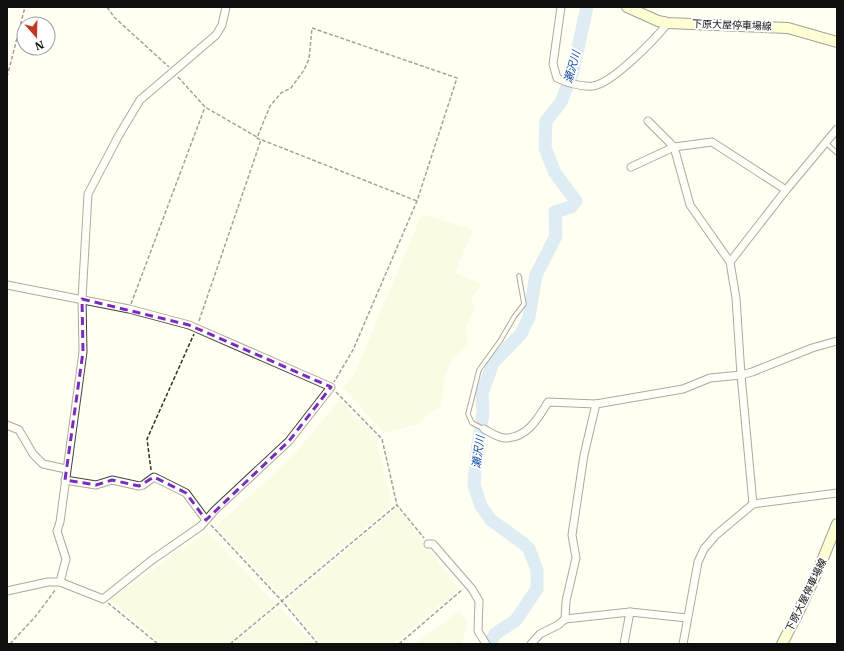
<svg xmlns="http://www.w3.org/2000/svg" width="844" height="651" font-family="'IBM Plex Serif','Noto Sans JP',serif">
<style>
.farmland{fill:#f3f6d1}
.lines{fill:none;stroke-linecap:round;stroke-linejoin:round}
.river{stroke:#b5d4f7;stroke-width:13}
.service-casing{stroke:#424242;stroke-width:5.5}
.minor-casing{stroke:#424242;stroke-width:9}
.secondary-casing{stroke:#313131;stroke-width:12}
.path{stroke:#313131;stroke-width:1.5;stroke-dasharray:4 2;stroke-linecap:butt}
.service{stroke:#fff;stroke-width:3.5}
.minor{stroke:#fff;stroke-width:7}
.secondary{stroke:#faffad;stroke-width:10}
.marked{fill:none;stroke:#7b2cbf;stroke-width:3;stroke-dasharray:8 5;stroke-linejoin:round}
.labels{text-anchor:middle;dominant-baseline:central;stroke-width:4;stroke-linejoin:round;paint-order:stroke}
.street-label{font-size:10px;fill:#0f0f0f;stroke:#fff}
.water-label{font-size:11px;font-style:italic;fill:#154ea5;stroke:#fff}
</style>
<rect width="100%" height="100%" fill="#fffff2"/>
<g class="farmland">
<polygon points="422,214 473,230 455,273 482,284 471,297 475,308 466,326 468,345 452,358 445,377 441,406 431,412 418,424 384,433 343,387 354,375"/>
<polygon points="340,400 375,436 392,505 283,597 216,526 265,482 297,451"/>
<polygon points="397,508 459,589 392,644 322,644 286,602"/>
<polygon points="207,532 276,604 228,644 163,644 110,600"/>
<polygon points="280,607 313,644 234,644"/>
<polygon points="459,611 467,621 462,644 415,644"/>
</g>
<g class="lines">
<polyline class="river" points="490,644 495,634 516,620 537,589 537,570 529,549 524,544 491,520 481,506 474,485 476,458 483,413 482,393 493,363 521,334 529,317 536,275 556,236 555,212 571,207 576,201 555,173 545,148 546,121 561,102 573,71 587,7"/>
<defs>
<g id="service">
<polyline points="826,143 837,153"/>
<polyline points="484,429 472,423 468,414 479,370 500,341 514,317 524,304 519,276"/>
</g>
<g id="minor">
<path d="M561,7L553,64L557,78C568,83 580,87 593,86C613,83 655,39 668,23"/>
<polyline points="648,121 674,147 690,205 730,262 736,298 741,375 753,504"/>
<polyline points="631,167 674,147 712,142 786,190"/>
<polyline points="730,262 786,190 837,129"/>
<polyline points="7,285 129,309 189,325 331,387 289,441 215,510 201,526 152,560 103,599 60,582 48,582 7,591"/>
<polyline points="7,425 19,430 33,454 43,464 66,469"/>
<path d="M484,429C489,432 497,437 504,438C526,439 538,419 548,402L596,404"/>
<polyline points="65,480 96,485 112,480 139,486 143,485 154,477 186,493 206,520"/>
<polyline points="428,544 433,544 472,589 479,601 478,631 486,644"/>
<polyline points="60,582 66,559 57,531 60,522 83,352 82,299 88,194 119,135 140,100 216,35 222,25 226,7"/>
<polyline points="687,618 630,612 565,619 566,601 576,558 572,535 584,455 596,404 683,389 710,378 741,375 752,372 812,348 837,341"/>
<polyline points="531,644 540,634 558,625 565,619"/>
<polyline points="624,644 630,612"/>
<polyline points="683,644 698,562 704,549 716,535 753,504 837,493"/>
</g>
<g id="secondary">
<polyline points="627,7 658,21 668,23 788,28 837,42"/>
<path d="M782,644C803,605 821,565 837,524"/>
</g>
</defs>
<use href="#service" class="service-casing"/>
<use href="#minor" class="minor-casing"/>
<use href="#secondary" class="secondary-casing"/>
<g class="path">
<polyline points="107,7 114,17 169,67"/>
<polyline points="7,77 25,7"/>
<polyline points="178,77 205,107 257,137"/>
<polyline points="262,140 417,201"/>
<polyline points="131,304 205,107"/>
<polyline points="199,321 261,140 257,138 270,106 281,93 291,88 304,70 309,59 312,28 457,78 417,201 353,350 334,382"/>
<polyline points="336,392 382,439 397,505 424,538"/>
<polyline points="151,470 147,439 194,334"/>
<polyline points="211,525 282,601 318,644"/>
<polyline points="108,603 158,644"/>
<polyline points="10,644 35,617 56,589"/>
<polyline points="230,644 397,505"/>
<polyline points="399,644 463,589"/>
</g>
<use href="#service" class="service"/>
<use href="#minor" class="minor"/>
<use href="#secondary" class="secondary"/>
</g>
<path d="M0 0H844V651H0ZM82,299L189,325L331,387L289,441L206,520L186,493L154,477L139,486L112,480L96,485L65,480L83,352Z" fill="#fffff2" fill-opacity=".55" fill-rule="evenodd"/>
<path class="marked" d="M82,299L189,325L331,387L289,441L206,520L186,493L154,477L139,486L112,480L96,485L65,480L83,352Z"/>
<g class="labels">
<g class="street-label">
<text transform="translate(732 25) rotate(2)">下原大屋停車場線</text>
<text transform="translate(806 595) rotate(-64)">下原大屋停車場線</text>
</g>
<g class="water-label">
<text transform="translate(572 67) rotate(-74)">瀬沢川</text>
<text transform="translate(478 452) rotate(-82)">瀬沢川</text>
</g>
</g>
<rect width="844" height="651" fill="none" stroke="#0f0f0f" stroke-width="16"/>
<g transform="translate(36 36) rotate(160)"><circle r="19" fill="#ffffff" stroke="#9f9f9f"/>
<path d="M0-3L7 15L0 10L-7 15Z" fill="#c33724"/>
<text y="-6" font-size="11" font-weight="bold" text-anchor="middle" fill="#0f0f0f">N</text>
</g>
</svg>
